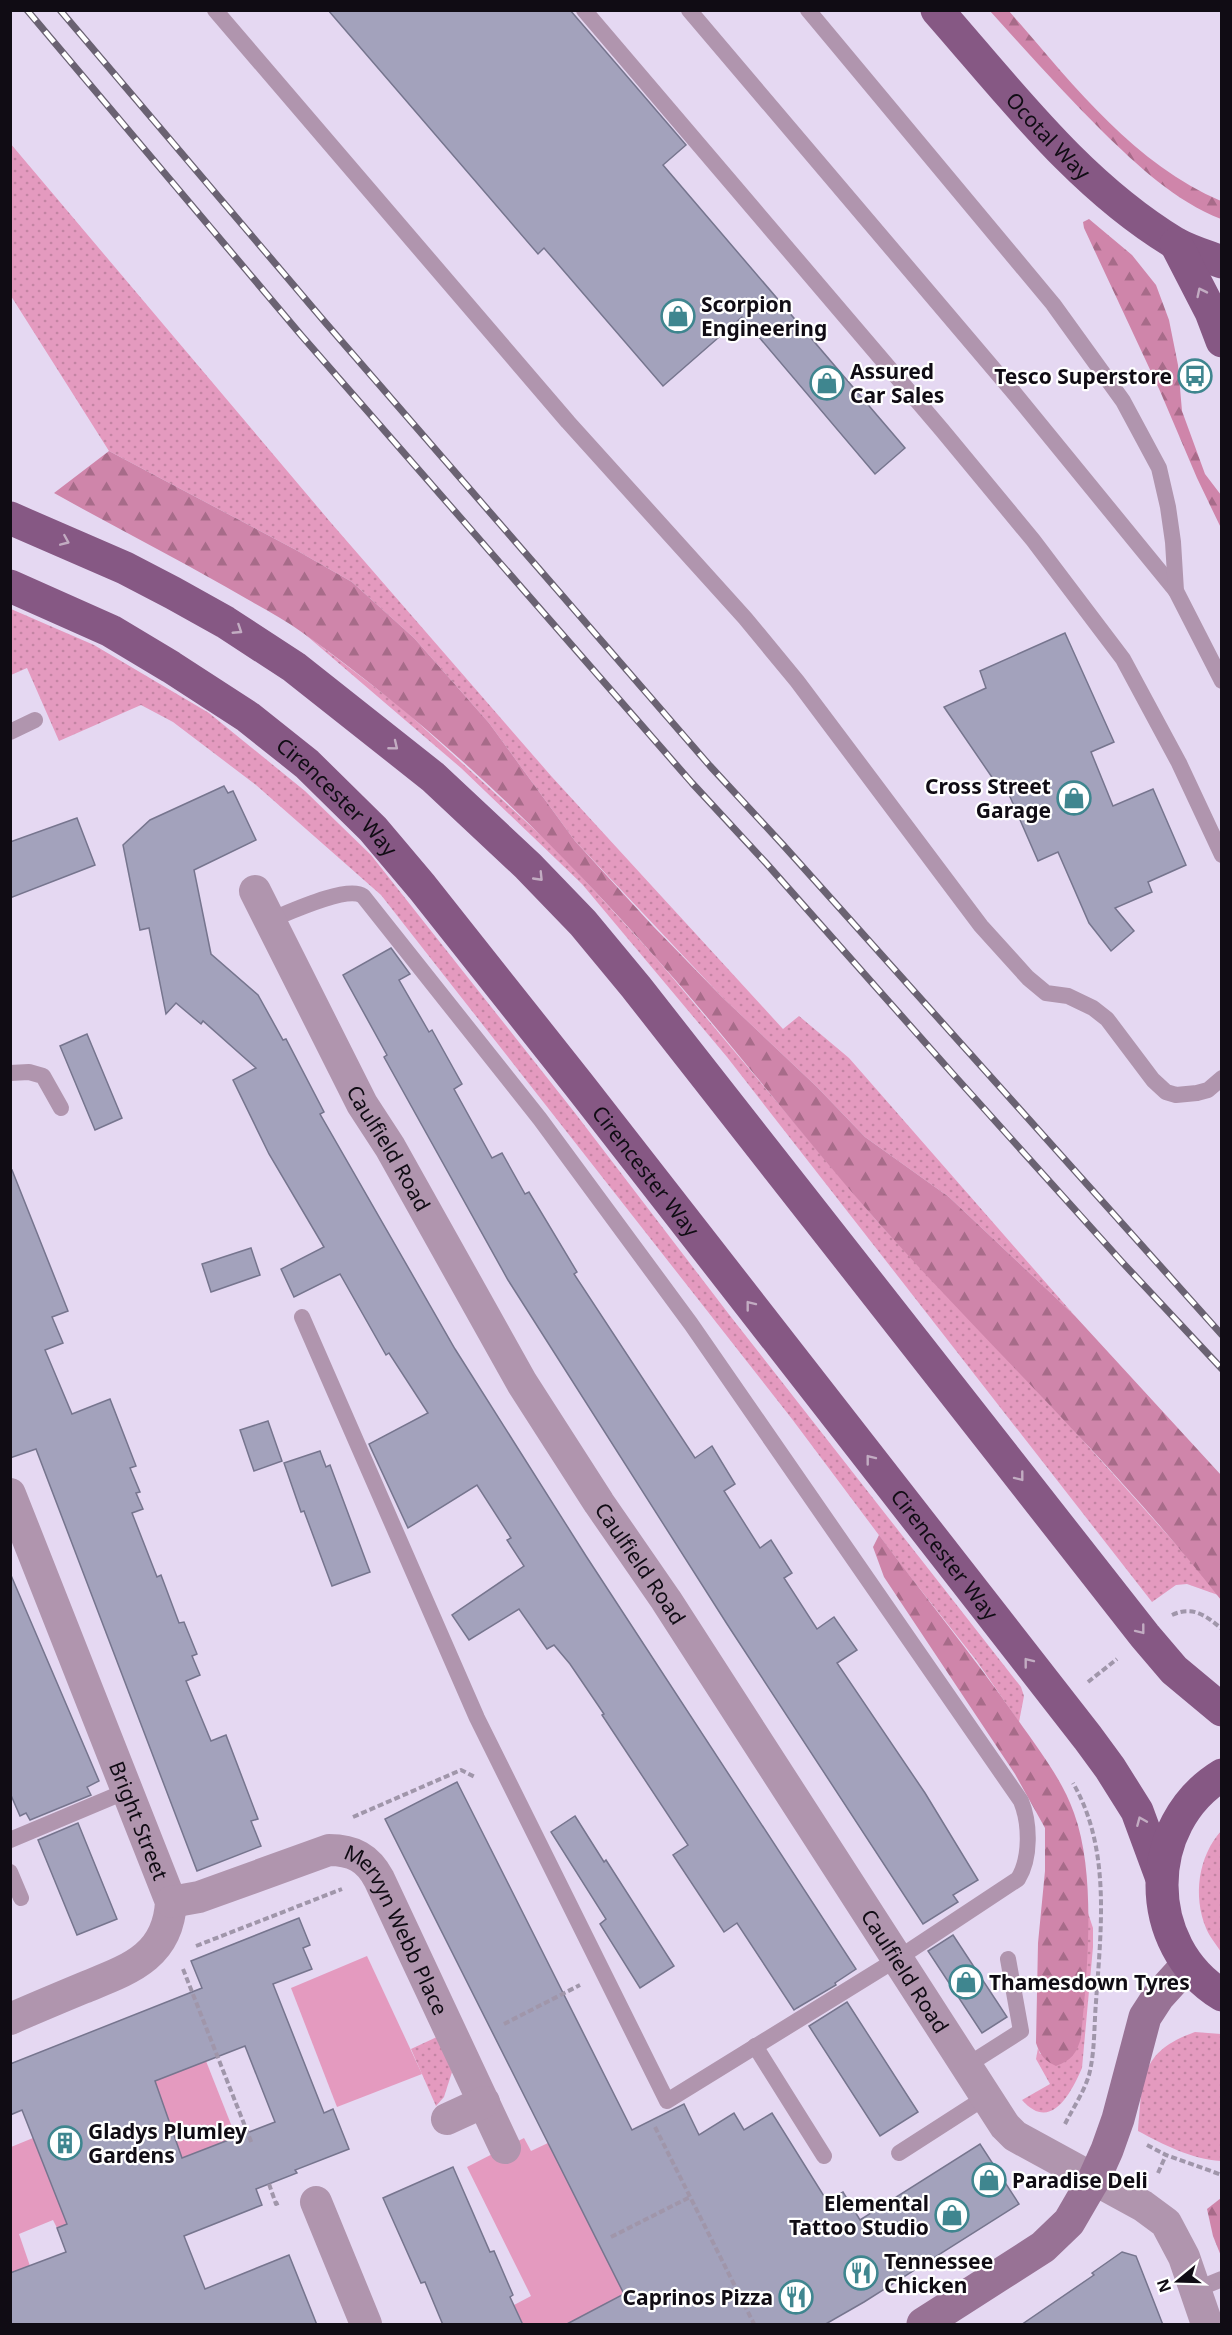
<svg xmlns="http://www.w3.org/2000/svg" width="1232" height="2335" font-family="'Noto Sans',sans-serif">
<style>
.grass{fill:url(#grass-dots)}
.forest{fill:url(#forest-firs)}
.garden{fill:#e49abf}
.building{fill:#a3a2bc;stroke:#76758e;stroke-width:1.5;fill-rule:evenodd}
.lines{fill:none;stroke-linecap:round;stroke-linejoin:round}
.path{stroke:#a096aa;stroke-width:4;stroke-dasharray:6 3;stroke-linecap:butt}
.lane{stroke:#b095ae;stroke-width:16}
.street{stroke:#b095ae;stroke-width:32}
.secondary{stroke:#987295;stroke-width:33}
.primary{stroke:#865884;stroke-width:33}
.rail-casing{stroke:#6a6272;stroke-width:7}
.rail{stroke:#fff;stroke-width:4.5;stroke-dasharray:14;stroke-linecap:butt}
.oneway{stroke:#c2acc2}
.labels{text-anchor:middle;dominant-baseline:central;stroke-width:4.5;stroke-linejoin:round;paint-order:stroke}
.street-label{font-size:21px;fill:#100c14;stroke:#fff}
.poi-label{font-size:21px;font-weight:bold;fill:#100c14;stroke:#fff;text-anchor:start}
</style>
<defs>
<pattern id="grass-dots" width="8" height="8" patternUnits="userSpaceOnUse" patternTransform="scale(1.5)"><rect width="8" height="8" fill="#e49abf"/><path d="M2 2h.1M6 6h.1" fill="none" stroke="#c384a3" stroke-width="1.8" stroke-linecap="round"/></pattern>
<pattern id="forest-firs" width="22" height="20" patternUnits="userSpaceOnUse" patternTransform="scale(1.5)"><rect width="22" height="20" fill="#cf85aa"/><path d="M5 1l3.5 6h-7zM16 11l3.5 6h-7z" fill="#a76b89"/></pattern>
</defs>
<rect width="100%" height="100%" fill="#e5d8f2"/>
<g class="grass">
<polygon points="10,143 332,524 552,777 783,1029 799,1016 849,1058 1075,1316 949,1197 865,1137 817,1087 722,997 575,841 489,723 414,638 352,582 296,550 109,451 11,296"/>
<polygon points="11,609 94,645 209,713 305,791 371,855 575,1113 731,1317 1021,1687 1024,1696 1019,1722 976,1660 905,1570 792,1419 381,895 256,785 173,722 141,705 59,741 27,668 11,675"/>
<polygon points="300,630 402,708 558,851 656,958 876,1220 1070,1426 1199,1570 1218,1595 1187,1584 1176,1585 1152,1602 727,1057 582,884 461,768"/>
<path d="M1221,1831V1952C1216,1944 1209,1936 1206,1928C1193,1896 1198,1857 1221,1831Z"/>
<path d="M1088,1913L1093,1928V1947L1082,2068C1071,2093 1051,2133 1022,2100L1050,2084L1036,2059L1038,2048L1040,2054L1081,2038Z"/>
<path d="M1195,2032L1221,2034V2161C1191,2159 1164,2145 1138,2131C1143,2079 1139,2052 1195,2032Z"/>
<polygon points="439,2036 452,2072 444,2097 436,2106 411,2049"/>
</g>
<g class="forest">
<path d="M990,11H1009C1071,82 1132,163 1221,201V219C1175,201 1138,166 1103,132C1064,93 1027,52 990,11Z"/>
<polygon points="1089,219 1132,255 1156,285 1169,320 1178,365 1182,411 1205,474 1221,495 1221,528 1197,478 1160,391 1084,228 1083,222"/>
<path d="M109,451L296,550L352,582L414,638L489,723L575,841L651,924L722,997L817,1087L865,1137L949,1197L1075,1316L1221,1475V1600C1116,1465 990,1348 876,1220C801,1135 732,1043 656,958C550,838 434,726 303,633C285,620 266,610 247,599C184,562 118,529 54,493Z"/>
<path d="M879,1535C925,1597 974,1657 1018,1720C1039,1750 1062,1779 1074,1813C1097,1876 1087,1972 1081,2038C1076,2054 1072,2060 1056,2066C1045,2061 1040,2055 1036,2043L1038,1943L1045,1871V1828L1015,1774L884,1577L873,1547Z"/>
<polygon points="1221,2198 1221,2256 1213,2236 1207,2209"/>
</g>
<g class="garden">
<polygon points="367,1956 422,2074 337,2107 291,1988"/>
<polygon points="206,2061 236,2137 111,2186 82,2110"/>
<polygon points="33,2138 67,2224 57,2228 53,2220 19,2234 30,2266 11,2273 11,2147"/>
<polygon points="524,2138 531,2151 548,2143 624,2294 590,2312 596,2324 523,2324 514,2305 531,2296 467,2167"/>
</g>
<g class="building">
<polygon points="328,10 570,10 686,145 663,165 905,448 875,474 742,317 663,386 544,248 538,254"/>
<polygon points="1065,633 1114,742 1091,752 1113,806 1153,789 1186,865 1148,882 1152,892 1115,908 1134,931 1111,951 1089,923 1058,852 1038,861 1004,783 998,786 944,707 986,688 980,671"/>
<polygon points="224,786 228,793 233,791 256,840 194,870 211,954 258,995 283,1040 286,1039 324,1112 320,1114 455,1349 586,1556 856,1969 835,1983 836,1985 797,2008 794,2010 737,1923 724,1932 673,1855 688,1845 602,1715 604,1714 570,1664 554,1645 547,1649 519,1609 469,1640 452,1615 524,1566 507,1540 511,1538 477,1485 408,1528 369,1444 428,1413 389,1353 386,1355 340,1274 294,1297 281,1269 324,1247 269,1154 233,1080 256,1068 203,1021 201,1024 176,1003 166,1014 149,928 140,930 123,845 150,820"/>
<polygon points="77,818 95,865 10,898 10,842"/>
<polygon points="391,948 410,974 399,980 429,1032 432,1030 462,1084 454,1089 492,1158 502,1153 525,1194 529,1192 577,1272 574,1274 695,1458 712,1446 735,1484 724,1491 760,1548 771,1540 792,1573 784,1578 817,1629 834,1617 857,1650 837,1663 925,1793 978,1880 953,1895 958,1902 923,1924 727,1624 508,1280 384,1057 387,1055 343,975"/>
<polygon points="87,1034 122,1118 95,1130 60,1046"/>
<polygon points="12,1170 68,1311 52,1317 63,1343 45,1350 72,1414 110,1399 136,1466 130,1468 140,1492 136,1493 143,1509 132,1513 157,1577 161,1575 179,1623 184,1622 197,1654 192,1656 200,1675 186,1681 211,1741 226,1735 258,1819 251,1821 261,1846 197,1871 36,1449 10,1458 10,1171"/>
<polygon points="251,1248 260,1275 211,1292 202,1264"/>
<polygon points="268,1421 282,1461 254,1471 240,1430"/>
<polygon points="320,1451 326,1467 330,1465 370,1572 332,1586 304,1511 301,1512 284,1463"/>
<polygon points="10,1573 99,1781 87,1787 91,1795 30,1820 26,1813 20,1816 10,1793"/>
<polygon points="457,1782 632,2130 684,2104 699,2135 734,2113 744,2130 772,2113 827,2201 843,2192 860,2220 980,2144 1019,2204 864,2302 824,2325 565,2325 624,2294 385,1819"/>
<polygon points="575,1816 604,1862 606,1860 674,1966 640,1988 600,1924 606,1919 551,1832"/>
<polygon points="78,1823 117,1919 77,1935 38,1840"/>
<path d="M299,1918L310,1945L303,1948L312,1969L273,1984L324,2113L333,2109L349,2149L295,2170L297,2173L256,2189L262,2205L184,2236L205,2289L289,2255L317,2325H10V2273L66,2252L57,2228L67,2224L22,2110L10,2115V2064L202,1988L191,1961ZM245,2046L275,2122L182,2158L155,2081Z"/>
<polygon points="953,1935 1007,2017 982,2033 928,1951"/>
<polygon points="847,2002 918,2112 880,2136 809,2026"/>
<polygon points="453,2167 490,2252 494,2251 513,2295 510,2297 523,2325 443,2325 425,2282 421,2283 383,2198"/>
<polygon points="1122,2252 1136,2256 1163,2325 1021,2325 1094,2275 1092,2273"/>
</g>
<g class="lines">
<g class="path">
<path d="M1172,1615C1193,1605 1206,1616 1222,1629"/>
<polyline points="1088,1682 1117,1659"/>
<polyline points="353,1817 461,1770 475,1777"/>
<polyline points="196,1946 342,1889"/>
<polyline points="183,1969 252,2144"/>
<polyline points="504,2024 580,1985"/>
<path d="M1065,2124C1073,2108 1084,2092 1089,2075C1095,2052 1094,2025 1096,2002C1101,1928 1111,1849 1073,1783"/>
<polyline points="655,2127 754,2324"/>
<polyline points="1147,2145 1166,2155 1222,2175"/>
<polyline points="1158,2173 1166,2155"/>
<polyline points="269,2184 276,2204 281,2202"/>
<polyline points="611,2237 690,2197"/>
</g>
<g class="lane">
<polyline points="215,10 568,422 745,618 797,681 981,926 1028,978 1046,993 1068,996 1093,1008 1107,1019 1153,1080 1166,1092 1176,1095 1197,1093 1208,1090 1222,1078"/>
<polyline points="584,10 942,430 1033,540 1123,659 1179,763 1222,855"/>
<polyline points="689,10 1015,394 1176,591"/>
<polyline points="808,10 1053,304 1123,401 1159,468 1168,507 1173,542 1176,591 1222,681"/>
<polyline points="10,732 35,720"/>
<path d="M270,920C288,913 347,885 363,896L540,1119L691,1324L1021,1801C1030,1823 1031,1858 1018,1879L897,1959L667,2101L477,1718L302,1317"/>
<polyline points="10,1073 29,1072 43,1076 61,1108"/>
<polyline points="10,1840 129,1790"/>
<polyline points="10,1872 21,1898"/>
<polyline points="755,2046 824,2156"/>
<polyline points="966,2066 1021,2031 1008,1959"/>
<polyline points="899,2153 986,2097"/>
<polyline points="1195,2290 1222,2279"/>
</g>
<g class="street">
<path id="s1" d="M255,891L362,1104L390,1147L522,1383L599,1503L666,1600L1005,2126L1015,2136L1143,2206L1166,2223L1184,2257L1207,2324"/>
<path id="s2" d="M10,1494L171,1902C168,1958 127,1970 83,1988C59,1998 35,2008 10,2019"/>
<path id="s3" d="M171,1902L199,1897L329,1850C353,1850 368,1858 379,1879L505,2148"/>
<polyline points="447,2119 484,2102"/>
<polyline points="316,2202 366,2324"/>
</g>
<polyline class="secondary" points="923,2324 1043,2247 1069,2222 1094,2179 1107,2150 1118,2119 1145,2017 1158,1997 1187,1965"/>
<g class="primary">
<path id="s4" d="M937,10C1010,93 1079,185 1175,243C1189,251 1206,256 1222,262"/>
<polyline points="1176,244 1211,312 1222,341"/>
<polyline points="10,518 125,568 173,593 225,622 294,667 433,777 528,866 583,923 636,987 1145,1636 1174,1670 1222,1710"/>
<path id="s5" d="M10,586L111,631L171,667L248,717L307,764L373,829L422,887L579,1085L1088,1738L1110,1768L1137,1811L1161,1876"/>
<path d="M1222,1775C1142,1824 1142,1946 1222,1995"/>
</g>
<defs>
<g id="rail">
<polyline points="27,10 301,335 692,783 766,863 952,1073 1122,1262 1222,1369"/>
<polyline points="60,10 324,321 710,766 784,846 1222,1335"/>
</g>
</defs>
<use href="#rail" class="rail-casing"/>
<use href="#rail" class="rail"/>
</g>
<defs><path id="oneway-chevron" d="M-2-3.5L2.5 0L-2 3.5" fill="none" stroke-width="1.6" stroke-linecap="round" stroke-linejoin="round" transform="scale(1.5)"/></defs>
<g class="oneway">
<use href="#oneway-chevron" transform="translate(1201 292) rotate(-116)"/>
<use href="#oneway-chevron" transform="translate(65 541) rotate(23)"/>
<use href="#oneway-chevron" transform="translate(238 630) rotate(33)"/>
<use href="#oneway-chevron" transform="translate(394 746) rotate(39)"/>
<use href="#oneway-chevron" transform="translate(539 877) rotate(46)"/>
<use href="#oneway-chevron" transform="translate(750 1305) rotate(-128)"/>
<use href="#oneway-chevron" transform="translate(870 1459) rotate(-128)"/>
<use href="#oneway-chevron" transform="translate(1020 1477) rotate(52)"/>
<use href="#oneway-chevron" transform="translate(1141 1630) rotate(52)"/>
<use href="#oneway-chevron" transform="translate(1028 1662) rotate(-128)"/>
<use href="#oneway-chevron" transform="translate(1141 1821) rotate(-113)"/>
</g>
<defs>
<symbol id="shop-ring" viewBox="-11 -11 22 22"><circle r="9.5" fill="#fff" stroke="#3f868f" stroke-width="1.5"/><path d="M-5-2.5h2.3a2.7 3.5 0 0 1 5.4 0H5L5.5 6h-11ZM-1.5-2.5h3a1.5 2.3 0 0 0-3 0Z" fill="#3f868f"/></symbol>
<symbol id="bus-ring" viewBox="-11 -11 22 22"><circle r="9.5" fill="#fff" stroke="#3f868f" stroke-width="1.5"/><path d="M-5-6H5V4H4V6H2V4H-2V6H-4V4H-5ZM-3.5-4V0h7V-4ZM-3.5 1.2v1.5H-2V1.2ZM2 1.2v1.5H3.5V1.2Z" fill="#3f868f"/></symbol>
<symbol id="building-ring" viewBox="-11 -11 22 22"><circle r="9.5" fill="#fff" stroke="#3f868f" stroke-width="1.5"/><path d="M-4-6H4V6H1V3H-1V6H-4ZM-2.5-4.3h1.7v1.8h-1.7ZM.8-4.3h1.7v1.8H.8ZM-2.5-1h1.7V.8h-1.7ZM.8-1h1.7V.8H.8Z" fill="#3f868f"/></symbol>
<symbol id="restaurant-ring" viewBox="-11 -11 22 22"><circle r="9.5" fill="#fff" stroke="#3f868f" stroke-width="1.5"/><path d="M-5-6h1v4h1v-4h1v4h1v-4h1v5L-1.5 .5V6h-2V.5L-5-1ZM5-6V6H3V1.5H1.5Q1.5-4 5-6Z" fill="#3f868f"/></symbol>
</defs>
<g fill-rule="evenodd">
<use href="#shop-ring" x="659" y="297" width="38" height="38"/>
<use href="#bus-ring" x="1176" y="357" width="38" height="38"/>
<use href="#shop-ring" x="808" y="364" width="38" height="38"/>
<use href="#shop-ring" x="1055" y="779" width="38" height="38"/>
<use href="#shop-ring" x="947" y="1963" width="38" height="38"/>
<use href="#building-ring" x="46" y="2124" width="38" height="38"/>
<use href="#shop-ring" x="970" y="2161" width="38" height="38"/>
<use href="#shop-ring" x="933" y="2196" width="38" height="38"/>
<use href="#restaurant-ring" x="842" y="2254" width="38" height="38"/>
<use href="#restaurant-ring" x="777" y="2278" width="38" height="38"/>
</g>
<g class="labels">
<g class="street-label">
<text stroke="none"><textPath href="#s4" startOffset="168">Ocotal Way</textPath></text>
<text stroke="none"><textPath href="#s5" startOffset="392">Cirencester Way</textPath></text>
<text stroke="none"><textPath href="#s1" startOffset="290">Caulfield Road</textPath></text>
<text stroke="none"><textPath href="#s5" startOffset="878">Cirencester Way</textPath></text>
<text stroke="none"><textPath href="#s5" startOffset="1364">Cirencester Way</textPath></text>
<text stroke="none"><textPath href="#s1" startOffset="776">Caulfield Road</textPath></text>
<text stroke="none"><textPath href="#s2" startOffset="351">Bright Street</textPath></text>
<text stroke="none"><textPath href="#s3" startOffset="280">Mervyn Webb Place</textPath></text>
<text stroke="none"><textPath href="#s1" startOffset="1262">Caulfield Road</textPath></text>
</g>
<g class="poi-label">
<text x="701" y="304">Scorpion<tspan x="701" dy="24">Engineering</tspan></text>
<text x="850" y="371">Assured<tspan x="850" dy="24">Car Sales</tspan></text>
<text x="1172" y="376" text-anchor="end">Tesco Superstore</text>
<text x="1051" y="786" text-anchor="end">Cross Street<tspan x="1051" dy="24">Garage</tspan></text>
<text x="989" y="1982">Thamesdown Tyres</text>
<text x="88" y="2131">Gladys Plumley<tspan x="88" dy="24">Gardens</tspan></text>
<text x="1012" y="2180">Paradise Deli</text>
<text x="929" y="2203" text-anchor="end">Elemental<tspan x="929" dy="24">Tattoo Studio</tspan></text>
<text x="884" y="2261">Tennessee<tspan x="884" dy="24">Chicken</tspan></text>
<text x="773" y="2297" text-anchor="end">Caprinos Pizza</text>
</g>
</g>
<rect width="1232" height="2335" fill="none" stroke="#100c14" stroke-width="24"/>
<g transform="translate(1178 2281) rotate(251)" stroke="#ffffff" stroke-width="4.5" paint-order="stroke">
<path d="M0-4.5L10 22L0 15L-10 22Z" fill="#100c14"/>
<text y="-9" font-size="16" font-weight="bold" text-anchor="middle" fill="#100c14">N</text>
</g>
</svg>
